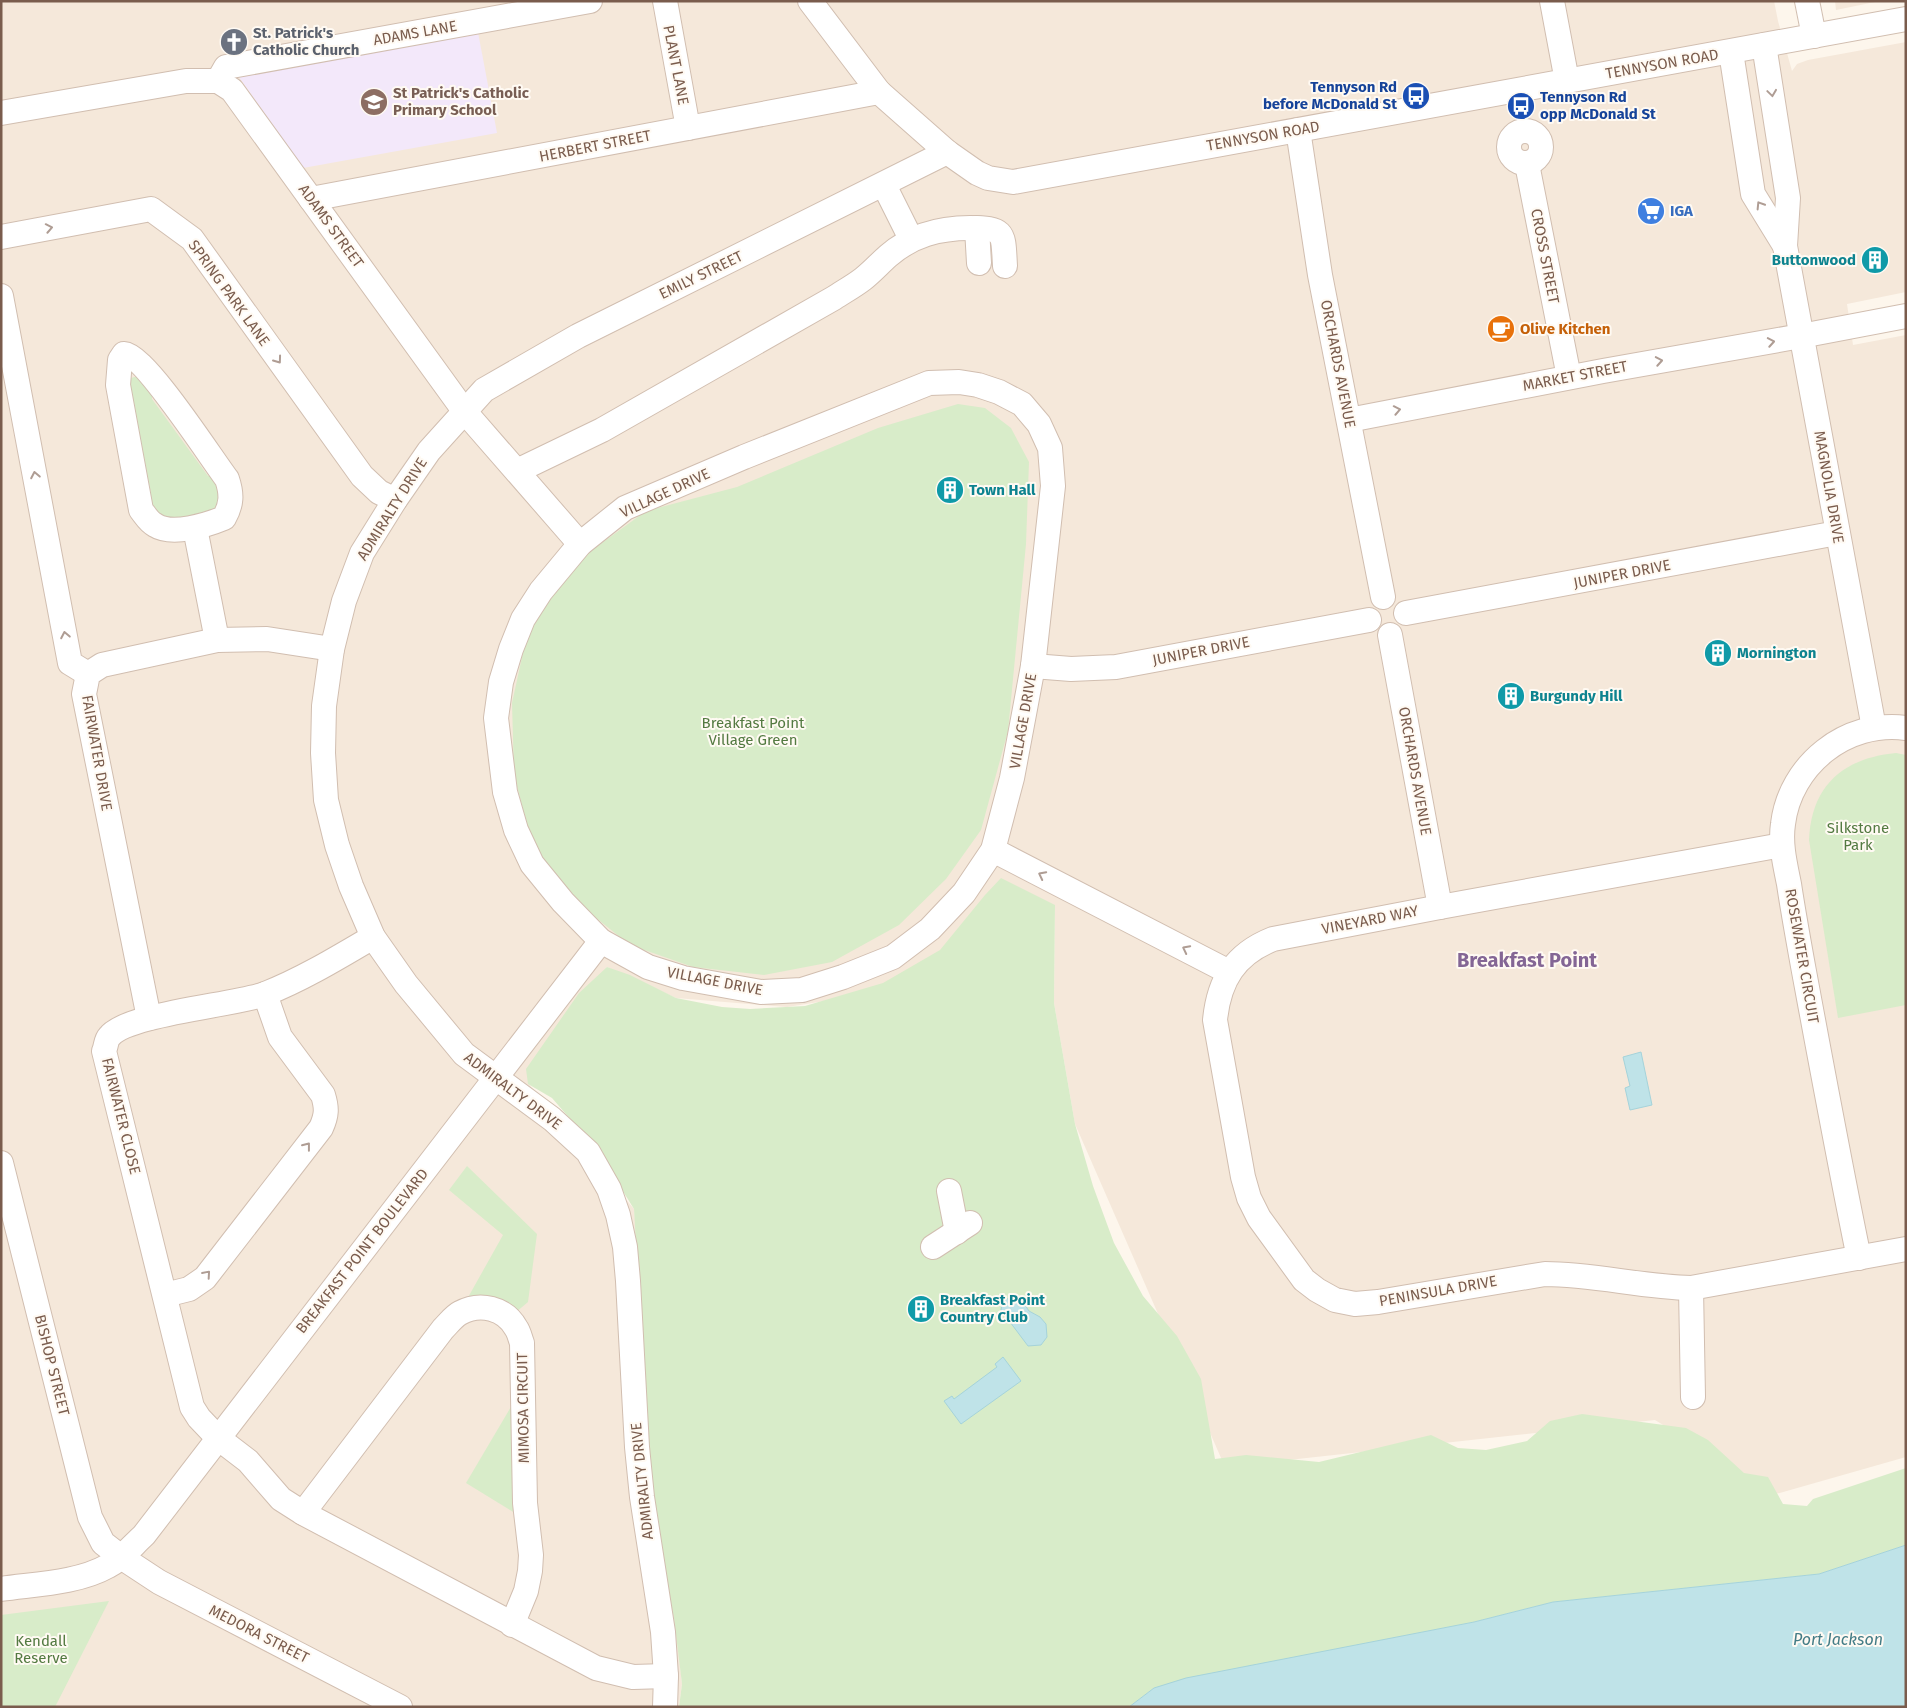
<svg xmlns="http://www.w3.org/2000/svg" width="1907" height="1708" font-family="'Fira Sans',sans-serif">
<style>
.residential{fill:#f5e8da}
.education{fill:#f3e8fa}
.green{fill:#d8ecc9}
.water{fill:#bfe3e8;stroke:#a5d3da}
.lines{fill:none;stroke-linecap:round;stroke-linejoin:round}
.minor-casing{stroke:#d1beb0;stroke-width:26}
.minor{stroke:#fff;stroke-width:24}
.oneway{stroke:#af9d94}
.labels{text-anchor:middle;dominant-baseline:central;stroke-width:4;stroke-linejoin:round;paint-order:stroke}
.worship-label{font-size:15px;font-weight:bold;fill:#5b616d;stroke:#fffaf3;text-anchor:start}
.street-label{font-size:15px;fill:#7a5c4d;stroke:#fffaf3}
.transit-label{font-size:15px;font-weight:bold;fill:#164399;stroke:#fffaf3;text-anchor:end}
.education-label{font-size:15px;font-weight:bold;fill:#785e54;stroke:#fffaf3;text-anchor:start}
.shop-label{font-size:15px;font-weight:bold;fill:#366cbe;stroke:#fffaf3;text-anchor:start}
.culture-label{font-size:15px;font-weight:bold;fill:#0d838f;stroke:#fffaf3;text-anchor:start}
.food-label{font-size:15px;font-weight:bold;fill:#c56008;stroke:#fffaf3;text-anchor:start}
.park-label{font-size:15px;fill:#537a41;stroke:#fffaf3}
.water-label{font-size:16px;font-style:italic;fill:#437c86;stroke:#fffaf3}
.district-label{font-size:20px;font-weight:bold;fill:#846695;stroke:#fffaf3}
</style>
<rect width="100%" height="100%" fill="#fdf6ec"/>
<g class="residential">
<polygon points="1,1 1774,1 1778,21 1792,71 1797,64 1808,60 1906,42 1906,292 1847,304 1853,345 1906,335 1906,1457 1776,1494 1655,1420 1225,1467 1075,1124 1054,1003 1055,905 971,926 889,991 787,1007 676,998 607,967 529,1084 634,1209 682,1684 679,1707 1,1707"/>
<polygon points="1835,1 1880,1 1836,10"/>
</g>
<polygon class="education" points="477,27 497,133 303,168 234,70"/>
<g class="green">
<polygon points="138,376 152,393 152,399 208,476 216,475 221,508 207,516 158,520 144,498 151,494 133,400 127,399 126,383 131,378"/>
<polygon points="958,404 985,408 1011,428 1029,462 1026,544 1008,731 981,830 946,879 899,925 832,962 764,975 693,967 630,945 581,906 533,847 514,775 512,703 529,625 588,553 646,511 737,487 878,428"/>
<path d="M1896,753L1906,755V1005L1838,1018L1809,840C1811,786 1843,758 1896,753Z"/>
<polygon points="1001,878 1055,905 1054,1003 1075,1124 1093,1186 1114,1243 1143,1296 1177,1336 1201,1379 1215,1459 1246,1455 1319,1462 1431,1435 1458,1448 1486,1450 1527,1441 1550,1421 1582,1414 1686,1428 1708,1440 1744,1473 1768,1477 1783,1504 1807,1506 1813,1499 1906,1468 1906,1545 1819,1574 1553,1602 1474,1622 1154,1688 1129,1707 679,1707 682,1684 674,1618 650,1493 634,1209 598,1151 552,1098 528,1084 526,1069 579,993 607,967 630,975 676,998 722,1007 750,1009 805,1006 883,983 940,950 985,895"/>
<polygon points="467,1166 537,1234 528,1302 515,1313 466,1301 503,1235 449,1190"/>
<polygon points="512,1405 518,1515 466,1483"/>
<polygon points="109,1601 55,1707 1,1707 1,1615"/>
</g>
<g class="water">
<polygon points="1641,1052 1652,1105 1630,1110 1625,1088 1630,1086 1623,1057"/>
<path d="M1015,1297L1021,1299L1029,1311L1040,1317L1046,1324L1047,1337L1041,1345L1028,1346L1001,1310C1002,1301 1006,1298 1015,1297Z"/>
<polygon points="1003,1357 1021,1381 961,1424 944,1401 952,1396 954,1399 997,1367 995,1364"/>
<polygon points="1906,1545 1906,1707 1129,1707 1154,1688 1186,1678 1474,1622 1553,1602 1819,1574"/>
</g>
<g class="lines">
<defs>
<g id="minor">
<polyline points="665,1 688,128"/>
<polyline points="810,1 879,92 947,152 977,173 988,178 1013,182 1906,19"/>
<polyline points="1552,1 1567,81"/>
<polyline points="1807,1 1814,36"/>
<polyline points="1764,45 1788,198 1785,246 1874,728"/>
<polyline points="1731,52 1753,194 1785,246"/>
<polyline points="218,81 226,67 590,1"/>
<polyline points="1,113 186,81 218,81 232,90 465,412 580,544"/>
<polyline points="1298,130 1320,275 1383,597"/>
<circle cx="1525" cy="147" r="16"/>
<polyline points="1527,164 1569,377"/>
<polyline points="884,185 911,239"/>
<polyline points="311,199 879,92"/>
<polyline points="977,228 979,263"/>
<polyline points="1,237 151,209 192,239 362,476 379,492 395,500"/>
<polyline points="1,296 70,663 88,674"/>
<path d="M124,354C145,355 211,458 227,479C232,494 232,504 224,518C207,525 172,536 155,525C149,522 145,515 141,510L118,385L120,360Z"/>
<polygon points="959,382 978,385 999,392 1022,404 1039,424 1050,448 1053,486 1033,666 1012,778 993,850 964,893 930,929 893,957 843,977 802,990 761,992 683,978 648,967 601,941 563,902 532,864 516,830 505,792 496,718 501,682 511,649 523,619 541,591 580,544 625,508 744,457 929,383"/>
<polyline points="1349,420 1603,371 1801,336 1906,316"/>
<path d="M517,471L602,430L834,298C843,292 854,286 863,279C872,272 880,263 888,256C912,235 939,228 970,228C1006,228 1003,233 1005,266"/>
<polyline points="195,528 217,640"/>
<polyline points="1406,613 1837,533"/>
<polyline points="1390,635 1440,907"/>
<polyline points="1033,666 1071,669 1116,667 1369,620"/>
<path d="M1782,845L1440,907L1273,939C1235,954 1219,980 1215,1020L1243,1177L1249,1198L1259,1218L1304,1280L1317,1290L1335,1300L1355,1304L1378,1302L1545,1274C1594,1274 1642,1287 1691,1288L1906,1249"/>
<polyline points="993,850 1229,972"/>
<path d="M373,937C339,957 303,979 265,994C235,1005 125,1014 109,1037C106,1040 106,1047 104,1051L192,1407L199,1418L218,1438L248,1461L281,1499L303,1513L596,1668L633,1677L666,1676"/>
<polyline points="149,1018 84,694 88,674 102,665 217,640 267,639 332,649"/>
<polyline points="1,1163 90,1517 103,1543 121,1557 159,1582 400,1707"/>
<polyline points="949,1191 957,1232"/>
<polyline points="933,1247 970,1223"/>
<path d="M1859,1258C1839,1161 1821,1063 1803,966C1798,938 1793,911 1789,884C1785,864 1780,844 1783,824C1790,765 1846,720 1906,728"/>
<polyline points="1691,1288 1693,1397"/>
<path d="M165,1295L189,1289L205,1278L321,1128C327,1115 327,1108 323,1095L280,1037L265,994"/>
<path d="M303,1513L443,1329C448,1324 454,1316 460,1313C480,1302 505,1308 516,1328C519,1332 520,1338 522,1343L525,1503L531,1555L530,1571L526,1591L512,1625"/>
<path d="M1,1589C35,1584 78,1583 108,1566C122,1559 132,1546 144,1535L601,941"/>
<polyline points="665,1707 666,1676 663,1632 642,1497 637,1447 628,1281 625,1247 618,1215 609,1189 588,1152 552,1119 464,1054 406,984 373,937 351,886 337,845 326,800 323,753 324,706 332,649 344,601 362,553 395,500 429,451 484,390 578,336 947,152"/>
</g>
</defs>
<use href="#minor" class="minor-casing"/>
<use href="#minor" class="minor"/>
</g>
<defs><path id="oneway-chevron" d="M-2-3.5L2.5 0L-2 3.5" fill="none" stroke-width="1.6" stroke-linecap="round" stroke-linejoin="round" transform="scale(1.25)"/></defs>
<g class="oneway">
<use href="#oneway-chevron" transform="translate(1772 93) rotate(82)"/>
<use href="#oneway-chevron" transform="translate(1760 205) rotate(-122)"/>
<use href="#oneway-chevron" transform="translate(49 228) rotate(-11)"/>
<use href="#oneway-chevron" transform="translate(1771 342) rotate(-10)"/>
<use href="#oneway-chevron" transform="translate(278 360) rotate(54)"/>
<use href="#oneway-chevron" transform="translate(1659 361) rotate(-10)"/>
<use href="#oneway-chevron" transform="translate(1397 410) rotate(-11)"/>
<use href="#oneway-chevron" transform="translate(35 475) rotate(-101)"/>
<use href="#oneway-chevron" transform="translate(65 635) rotate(-101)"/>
<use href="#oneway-chevron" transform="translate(1042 875) rotate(-153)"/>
<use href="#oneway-chevron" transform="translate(1186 949) rotate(-153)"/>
<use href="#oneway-chevron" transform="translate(307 1146) rotate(-52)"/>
<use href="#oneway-chevron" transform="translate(207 1274) rotate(-49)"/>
</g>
<defs>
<symbol id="church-disc" viewBox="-11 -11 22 22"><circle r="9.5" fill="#6b7280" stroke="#fffaf3"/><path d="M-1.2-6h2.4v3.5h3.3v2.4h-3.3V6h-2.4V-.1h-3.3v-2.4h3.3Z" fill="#fff"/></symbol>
<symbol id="bus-disc" viewBox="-11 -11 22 22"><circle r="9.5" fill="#1a4fb4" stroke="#fffaf3"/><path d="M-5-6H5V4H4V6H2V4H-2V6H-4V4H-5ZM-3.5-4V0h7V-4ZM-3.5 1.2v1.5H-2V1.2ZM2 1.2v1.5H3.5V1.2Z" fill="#fff"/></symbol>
<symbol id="school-disc" viewBox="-11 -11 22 22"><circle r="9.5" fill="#8d6e63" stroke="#fffaf3"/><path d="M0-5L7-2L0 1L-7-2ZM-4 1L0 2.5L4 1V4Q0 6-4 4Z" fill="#fff"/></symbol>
<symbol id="supermarket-disc" viewBox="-11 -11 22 22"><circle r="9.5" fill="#3f7fe0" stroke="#fffaf3"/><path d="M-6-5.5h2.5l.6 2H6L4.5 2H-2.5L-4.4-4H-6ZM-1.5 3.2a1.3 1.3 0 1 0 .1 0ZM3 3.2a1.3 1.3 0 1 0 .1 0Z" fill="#fff"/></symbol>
<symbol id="building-disc" viewBox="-11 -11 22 22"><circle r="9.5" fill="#0f9aa8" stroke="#fffaf3"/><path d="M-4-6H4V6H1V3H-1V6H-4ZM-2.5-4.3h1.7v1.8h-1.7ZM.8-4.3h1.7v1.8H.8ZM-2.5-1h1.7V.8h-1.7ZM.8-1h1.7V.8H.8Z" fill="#fff"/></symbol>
<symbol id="cafe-disc" viewBox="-11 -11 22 22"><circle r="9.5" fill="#e8710a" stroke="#fffaf3"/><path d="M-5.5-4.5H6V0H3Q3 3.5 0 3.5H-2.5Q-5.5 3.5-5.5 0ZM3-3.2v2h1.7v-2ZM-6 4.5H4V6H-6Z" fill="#fff"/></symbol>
</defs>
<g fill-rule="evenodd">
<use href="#church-disc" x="218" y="26" width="32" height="32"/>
<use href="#bus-disc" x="1400" y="80" width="32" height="32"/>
<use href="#school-disc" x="358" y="86" width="32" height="32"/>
<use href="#bus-disc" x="1505" y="90" width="32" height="32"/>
<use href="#supermarket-disc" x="1635" y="195" width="32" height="32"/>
<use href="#building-disc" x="1859" y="244" width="32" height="32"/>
<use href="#cafe-disc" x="1485" y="313" width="32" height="32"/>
<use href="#building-disc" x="934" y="474" width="32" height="32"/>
<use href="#building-disc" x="1702" y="637" width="32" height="32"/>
<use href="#building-disc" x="1495" y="680" width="32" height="32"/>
<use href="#building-disc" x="905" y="1293" width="32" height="32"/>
</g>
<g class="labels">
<g class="worship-label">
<text x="253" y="33">St. Patrick's<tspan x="253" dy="17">Catholic Church</tspan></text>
</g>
<g class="street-label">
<text transform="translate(415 33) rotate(-10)">ADAMS LANE</text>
<text transform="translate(1662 64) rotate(-10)">TENNYSON ROAD</text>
<text transform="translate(676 65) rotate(79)">PLANT LANE</text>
<text transform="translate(1263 136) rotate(-10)">TENNYSON ROAD</text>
<text transform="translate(595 146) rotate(-11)">HERBERT STREET</text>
<text transform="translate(331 226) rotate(54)">ADAMS STREET</text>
<text transform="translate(1545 256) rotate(79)">CROSS STREET</text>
<text transform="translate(701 275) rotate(-26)">EMILY STREET</text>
<text transform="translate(229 293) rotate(54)">SPRING PARK LANE</text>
<text transform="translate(1338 364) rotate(79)">ORCHARDS AVENUE</text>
<text transform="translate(1575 376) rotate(-11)">MARKET STREET</text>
<text transform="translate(1829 487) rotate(80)">MAGNOLIA DRIVE</text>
<text transform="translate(665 493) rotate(-25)">VILLAGE DRIVE</text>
<text transform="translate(392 509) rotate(-58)">ADMIRALTY DRIVE</text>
<text transform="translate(1622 574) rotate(-11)">JUNIPER DRIVE</text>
<text transform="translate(1201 651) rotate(-11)">JUNIPER DRIVE</text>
<text transform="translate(1023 721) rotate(-80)">VILLAGE DRIVE</text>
<text transform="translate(97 753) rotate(80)">FAIRWATER DRIVE</text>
<text transform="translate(1415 771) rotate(80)">ORCHARDS AVENUE</text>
<text transform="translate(1370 920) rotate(-11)">VINEYARD WAY</text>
<text transform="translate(1802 956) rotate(80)">ROSEWATER CIRCUIT</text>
<text transform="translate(715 981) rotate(11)">VILLAGE DRIVE</text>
<text transform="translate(513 1091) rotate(37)">ADMIRALTY DRIVE</text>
<text transform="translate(121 1116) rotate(76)">FAIRWATER CLOSE</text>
<text transform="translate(362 1251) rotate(-52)">BREAKFAST POINT BOULEVARD</text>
<text transform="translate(1438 1291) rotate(-10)">PENINSULA DRIVE</text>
<text transform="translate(52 1365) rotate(76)">BISHOP STREET</text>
<text transform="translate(523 1408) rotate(-91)">MIMOSA CIRCUIT</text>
<text transform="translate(642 1481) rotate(-96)">ADMIRALTY DRIVE</text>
<text transform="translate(259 1634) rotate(27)">MEDORA STREET</text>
</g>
<g class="transit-label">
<text x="1397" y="87">Tennyson Rd<tspan x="1397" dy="17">before McDonald St</tspan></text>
<text x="1540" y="97" text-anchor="start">Tennyson Rd<tspan x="1540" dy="17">opp McDonald St</tspan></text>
</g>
<g class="education-label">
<text x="393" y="93">St Patrick's Catholic<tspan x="393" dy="17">Primary School</tspan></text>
</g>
<g class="shop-label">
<text x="1670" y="211">IGA</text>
</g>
<g class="culture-label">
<text x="1856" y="260" text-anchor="end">Buttonwood</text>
<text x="969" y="490">Town Hall</text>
<text x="1737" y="653">Mornington</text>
<text x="1530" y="696">Burgundy Hill</text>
<text x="940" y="1300">Breakfast Point<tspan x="940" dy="17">Country Club</tspan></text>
</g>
<g class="food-label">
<text x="1520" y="329">Olive Kitchen</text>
</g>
<g class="park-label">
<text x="753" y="723">Breakfast Point<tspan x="753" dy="17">Village Green</tspan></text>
<text x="1858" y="828">Silkstone<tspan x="1858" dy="17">Park</tspan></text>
<text x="41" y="1641">Kendall<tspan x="41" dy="17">Reserve</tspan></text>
</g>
<g class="water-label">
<text x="1838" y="1639">Port Jackson</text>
</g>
<g class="district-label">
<text x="1527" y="960">Breakfast Point</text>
</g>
</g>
<rect width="1907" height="1708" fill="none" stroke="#7a5c4d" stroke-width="5"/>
</svg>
